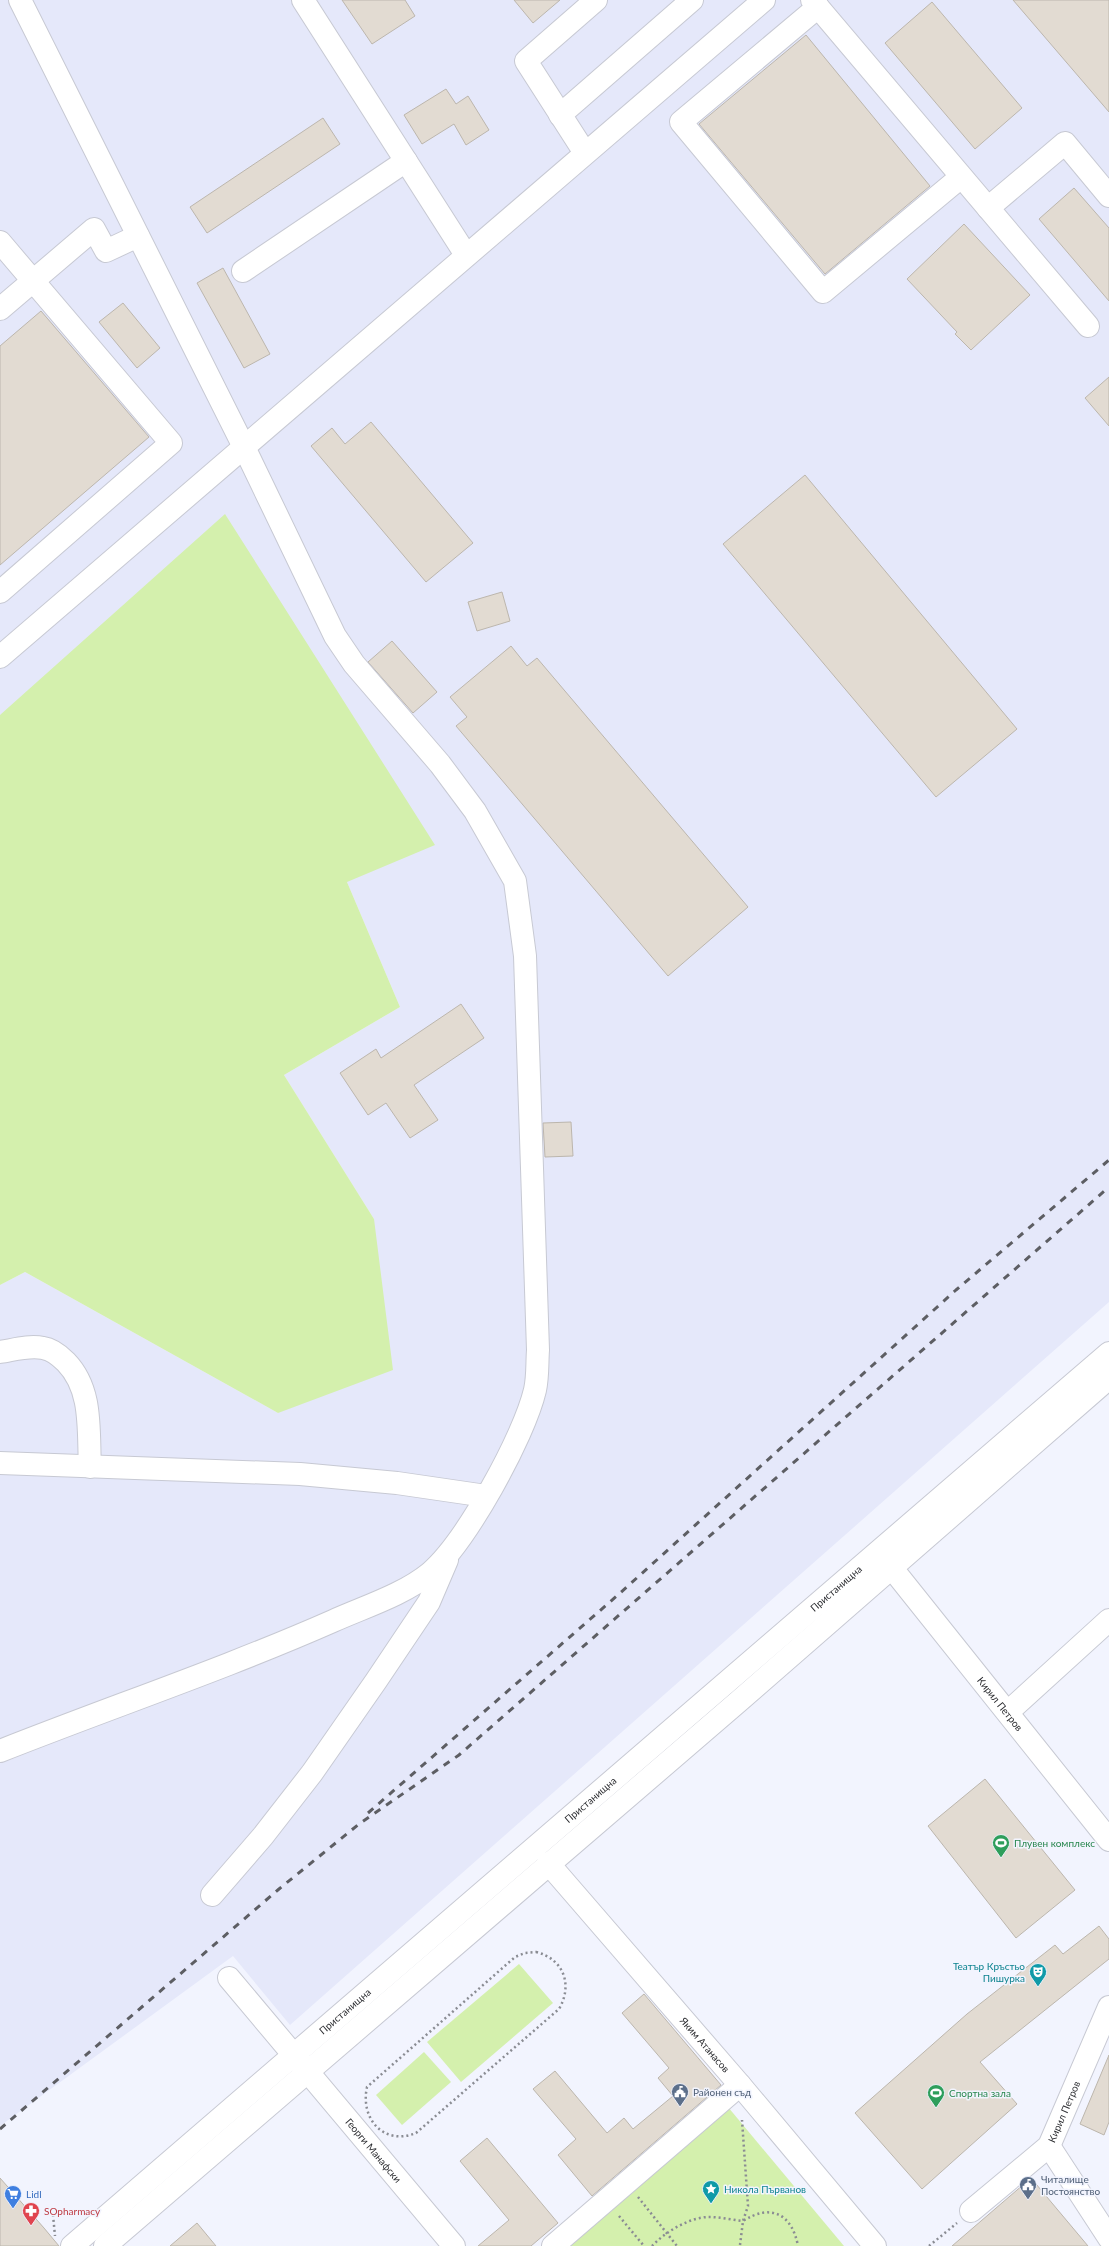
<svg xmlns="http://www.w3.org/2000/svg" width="1109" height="2246" font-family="Lato,sans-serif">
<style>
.built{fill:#e5e8fa}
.green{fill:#d4f0ad}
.building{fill:#e2dbd2;stroke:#bcb6ad}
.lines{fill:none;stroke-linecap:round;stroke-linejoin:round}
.minor-casing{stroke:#c7c9d3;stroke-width:24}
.major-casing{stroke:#c7c9d3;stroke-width:24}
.path{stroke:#8a8c93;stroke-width:2.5;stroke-dasharray:2 3;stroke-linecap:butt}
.minor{stroke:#fff;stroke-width:22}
.major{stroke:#fff;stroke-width:22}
.rail{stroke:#5d5e63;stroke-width:3;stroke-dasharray:7 7;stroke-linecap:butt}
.labels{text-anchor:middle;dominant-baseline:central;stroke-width:3;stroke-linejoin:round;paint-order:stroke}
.street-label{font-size:10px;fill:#2c2d31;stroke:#f2f4fe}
.leisure-label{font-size:10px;fill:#27864d;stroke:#f2f4fe;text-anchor:start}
.culture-label{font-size:10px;fill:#0d838f;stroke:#f2f4fe;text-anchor:end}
.service-label{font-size:10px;fill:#4e5e75;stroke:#f2f4fe;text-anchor:start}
.shop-label{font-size:10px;fill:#366cbe;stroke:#f2f4fe;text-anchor:start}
.health-label{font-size:10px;fill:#be3a42;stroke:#f2f4fe;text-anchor:start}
</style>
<rect width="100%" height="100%" fill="#f2f4fe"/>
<polygon class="built" points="0,0 1109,0 1109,1302 290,2025 233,1956 0,2126 0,1285 25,1272 278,1413 374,1219 284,1075 400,1007 347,882 0,715"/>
<g class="green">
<polygon points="225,514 435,845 347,882 400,1007 284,1075 374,1219 393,1370 278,1413 25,1272 0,1285 0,715"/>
<polygon points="519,1964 553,2003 461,2082 427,2042"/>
<polygon points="424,2052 451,2082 402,2125 376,2095"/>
<polygon points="728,2107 844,2246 565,2246"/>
</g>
<g class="building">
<polygon points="342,0 405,0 415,16 372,44"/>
<polygon points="514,0 560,0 533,23"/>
<polygon points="1013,0 1109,0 1109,112"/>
<polygon points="932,2 1022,108 975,149 885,43"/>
<polygon points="806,35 930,186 825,274 699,124"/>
<polygon points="446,89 456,104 468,96 489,130 466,145 454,124 422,144 404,115"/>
<polygon points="323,118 340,144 207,233 190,207"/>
<polygon points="1074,188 1109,228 1109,301 1039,219"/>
<polygon points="964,224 1030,295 971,350 955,334 957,332 907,279"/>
<polygon points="223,268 270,354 244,368 197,283"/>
<polygon points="123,303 160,348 137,368 99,322"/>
<polygon points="41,311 149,437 0,565 0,346"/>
<polygon points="1109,377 1109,426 1085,398"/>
<polygon points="371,422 473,543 426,582 311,446 332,428 345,444"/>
<polygon points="805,475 1017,729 936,797 723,544"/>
<polygon points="502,592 510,621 477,631 468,602"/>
<polygon points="392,641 437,692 413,713 368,662"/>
<polygon points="511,646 527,666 537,658 748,907 668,976 456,726 467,717 450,697"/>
<polygon points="461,1004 484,1038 414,1085 438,1120 410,1138 386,1103 368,1115 340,1073 376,1049 381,1058"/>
<polygon points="571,1122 573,1156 545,1157 543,1123"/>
<polygon points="985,1779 1075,1890 1016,1938 928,1826"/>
<polygon points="1099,1926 1109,1939 1109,1959 980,2062 1017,2104 922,2189 855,2113 967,2014 1055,1945 1063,1954"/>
<polygon points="644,1994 721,2085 592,2196 558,2155 576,2139 533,2089 555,2071 607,2133 624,2118 633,2129 673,2096 658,2078 669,2068 622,2013"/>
<polygon points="1109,2055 1109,2122 1104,2135 1080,2124"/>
<polygon points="487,2138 558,2223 531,2246 478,2246 509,2220 460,2161"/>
<polygon points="0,2178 44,2228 59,2246 0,2246"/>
<polygon points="1031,2178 1088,2246 952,2246 981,2221"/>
<polygon points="197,2223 216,2246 170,2246"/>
</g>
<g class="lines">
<defs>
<g id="minor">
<polyline points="303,0 466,255"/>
<polyline points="812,0 1088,326"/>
<polyline points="818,7 681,122 823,292 961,177"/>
<polyline points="560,115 692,0"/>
<polyline points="585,153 526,61 596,0"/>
<polyline points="988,208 1065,143 1109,196"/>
<polyline points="0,242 171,443 0,592"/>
<polyline points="243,271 406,161"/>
<polyline points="0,309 94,229 106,251 138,236"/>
<polyline points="0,657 764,0"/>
<path d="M0,1352C13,1350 29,1345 43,1348C51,1349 60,1356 66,1362C93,1390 88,1430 90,1467"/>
<polyline points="0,1463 300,1474 397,1483 486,1496"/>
<path id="s1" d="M891,1567L1109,1840"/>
<polyline points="1008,1712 1109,1620"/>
<path d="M0,1751C111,1707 224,1669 333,1621C364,1607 403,1595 430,1573C466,1542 524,1437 535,1390C538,1377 537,1363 538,1350L525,956L515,881L475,811L440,764L354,664L335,636L244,447L20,0"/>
<path id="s2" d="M548,1863L740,2085L875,2246"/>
<polyline points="212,1895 263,1836 312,1773 376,1681 429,1602 447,1560"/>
<path id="s3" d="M229,1978L454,2246"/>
<polyline points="1049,2146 1109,2238"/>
<path id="s4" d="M971,2211L1049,2146L1109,2007"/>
<polyline points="553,2246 740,2085"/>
</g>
<g id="major">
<path id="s5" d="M72,2246L1109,1353"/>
<polyline points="105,2246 739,1701 1109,1378"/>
</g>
</defs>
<use href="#minor" class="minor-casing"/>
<use href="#major" class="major-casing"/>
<g class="path">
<path d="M536,1952C564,1959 573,1985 559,2009L416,2133C384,2146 360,2119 367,2087L515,1957L525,1953Z"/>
<polyline points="638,2197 677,2246"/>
<polyline points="53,2215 55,2236"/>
<polyline points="619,2216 644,2246"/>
<path d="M740,2245L743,2221C771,2203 792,2214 798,2246"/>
<path d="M652,2246C665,2232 690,2217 709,2217C720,2217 732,2220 743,2221L748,2206L742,2120"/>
<polyline points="929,2246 957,2223"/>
</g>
<use href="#minor" class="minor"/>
<use href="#major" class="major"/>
<g class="rail">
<polyline points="368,1813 619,1594 956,1290 1109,1160"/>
<polyline points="0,2129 279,1889 359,1824 459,1755 1109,1187"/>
</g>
</g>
<defs>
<symbol id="stadium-pin" viewBox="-11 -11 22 30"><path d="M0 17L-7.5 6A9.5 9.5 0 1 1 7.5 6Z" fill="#2e9e5b" stroke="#f2f4fe"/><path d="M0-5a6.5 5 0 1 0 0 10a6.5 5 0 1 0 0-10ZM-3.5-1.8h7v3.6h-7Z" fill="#fff"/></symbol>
<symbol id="theatre-pin" viewBox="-11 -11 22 30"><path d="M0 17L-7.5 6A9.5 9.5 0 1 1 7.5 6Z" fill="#0f9aa8" stroke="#f2f4fe"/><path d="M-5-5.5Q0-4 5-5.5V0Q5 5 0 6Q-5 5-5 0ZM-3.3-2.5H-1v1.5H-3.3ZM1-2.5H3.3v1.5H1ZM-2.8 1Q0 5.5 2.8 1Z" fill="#fff"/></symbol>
<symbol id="civic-pin" viewBox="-11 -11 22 30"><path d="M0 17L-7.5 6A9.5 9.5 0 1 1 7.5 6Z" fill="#5c6f8a" stroke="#f2f4fe"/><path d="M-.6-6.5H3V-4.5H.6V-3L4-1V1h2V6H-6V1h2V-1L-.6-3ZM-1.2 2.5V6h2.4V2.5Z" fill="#fff"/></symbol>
<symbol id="sight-pin" viewBox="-11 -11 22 30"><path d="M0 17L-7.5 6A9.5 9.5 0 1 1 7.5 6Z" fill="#0f9aa8" stroke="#f2f4fe"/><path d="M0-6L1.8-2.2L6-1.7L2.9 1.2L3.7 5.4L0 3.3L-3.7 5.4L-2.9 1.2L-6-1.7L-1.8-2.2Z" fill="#fff"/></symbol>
<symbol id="supermarket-pin" viewBox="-11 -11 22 30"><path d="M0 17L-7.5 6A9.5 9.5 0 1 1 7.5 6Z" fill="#3f7fe0" stroke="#f2f4fe"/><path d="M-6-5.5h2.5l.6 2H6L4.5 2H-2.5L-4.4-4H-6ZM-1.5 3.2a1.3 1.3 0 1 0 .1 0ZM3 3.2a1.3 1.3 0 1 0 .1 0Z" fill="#fff"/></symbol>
<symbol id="pharmacy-pin" viewBox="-11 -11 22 30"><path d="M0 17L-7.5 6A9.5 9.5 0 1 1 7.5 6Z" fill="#e0444e" stroke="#f2f4fe"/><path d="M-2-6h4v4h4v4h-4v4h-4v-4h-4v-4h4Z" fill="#fff"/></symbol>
</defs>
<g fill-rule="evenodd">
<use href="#stadium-pin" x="991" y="1833" width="20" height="27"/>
<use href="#theatre-pin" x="1028" y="1962" width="20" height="27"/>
<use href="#civic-pin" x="670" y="2082" width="20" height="27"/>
<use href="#stadium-pin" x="926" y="2083" width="20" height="27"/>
<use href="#civic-pin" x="1018" y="2175" width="20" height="27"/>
<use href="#sight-pin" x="701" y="2179" width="20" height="27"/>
<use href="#supermarket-pin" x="3" y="2184" width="20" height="27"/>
<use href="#pharmacy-pin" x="21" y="2201" width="20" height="27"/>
</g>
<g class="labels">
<g class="street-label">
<text stroke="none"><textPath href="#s5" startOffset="1008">Пристанищна</textPath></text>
<text stroke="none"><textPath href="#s1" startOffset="175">Кирил Петров</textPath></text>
<text stroke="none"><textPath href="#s5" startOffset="684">Пристанищна</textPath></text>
<text stroke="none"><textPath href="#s5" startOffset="360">Пристанищна</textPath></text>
<text stroke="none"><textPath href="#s2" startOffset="240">Яким Атанасов</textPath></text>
<text stroke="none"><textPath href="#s4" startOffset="139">Кирил Петров</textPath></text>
<text stroke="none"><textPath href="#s3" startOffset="225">Георги Манафски</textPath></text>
</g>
<g class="leisure-label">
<text x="1014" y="1843">Плувен комплекс</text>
<text x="949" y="2093">Спортна зала</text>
</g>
<g class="culture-label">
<text x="1025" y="1966">Театър Кръстьо<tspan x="1025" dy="12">Пишурка</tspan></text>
<text x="724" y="2189" text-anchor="start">Никола Първанов</text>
</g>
<g class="service-label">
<text x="693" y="2092">Районен съд</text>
<text x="1041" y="2179">Читалище<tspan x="1041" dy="12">Постоянство</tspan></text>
</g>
<g class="shop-label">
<text x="26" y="2194">Lidl</text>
</g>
<g class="health-label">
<text x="44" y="2211">SOpharmacy</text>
</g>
</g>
</svg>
